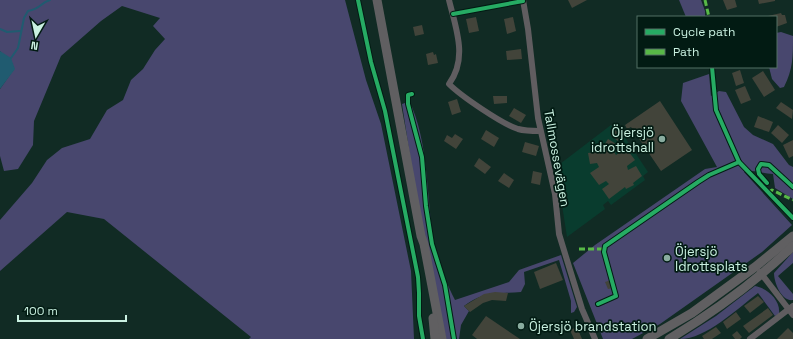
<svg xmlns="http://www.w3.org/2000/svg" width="793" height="339" font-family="'Space Grotesk',sans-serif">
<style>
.built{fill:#093c2e}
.green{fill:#48476e}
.water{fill:#205b70}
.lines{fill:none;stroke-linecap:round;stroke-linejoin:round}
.stream{stroke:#205b70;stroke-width:2}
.building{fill:#42443a}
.street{stroke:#605d60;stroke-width:6}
.secondary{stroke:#605f61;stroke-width:9}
.quiet{stroke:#58b947;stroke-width:3;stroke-dasharray:6 3;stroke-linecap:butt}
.cycleway-casing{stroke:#021b13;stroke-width:6}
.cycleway{stroke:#26ab63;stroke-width:4}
.poi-dot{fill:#89ac9f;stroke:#021b13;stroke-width:1.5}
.labels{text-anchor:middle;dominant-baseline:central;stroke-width:3.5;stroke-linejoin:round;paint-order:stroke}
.poi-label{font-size:13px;fill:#caf1e1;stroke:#021b13;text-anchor:start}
.street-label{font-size:13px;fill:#caf1e1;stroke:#021b13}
</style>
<rect width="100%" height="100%" fill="#112b24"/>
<polygon class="built" points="611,125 624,136 648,172 643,176 645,180 611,205 608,201 603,205 605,209 567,237 556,167"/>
<g class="green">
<polygon points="0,0 345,0 366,80 381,124 411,271 414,339 249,339 251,337 104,219 67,212 0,271 0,220 32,183 47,160 62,148 90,139 107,110 123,100 131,80 143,69 155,50 165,39 153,26 160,18 122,6 101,21 61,56 34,121 33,145 18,169 4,171 0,156 0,89 14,69 0,51"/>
<polygon points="679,0 701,0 705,11 705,17 686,17"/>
<path d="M781,32L793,36C793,57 793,69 784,87L780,88L772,79L769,67H776V33Z"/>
<path d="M709,74L711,96L719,91L726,92L744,127L753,135L773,144L789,165L793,167V199L775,188L773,174C763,174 755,169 744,172L792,225L762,252L660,324L632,339H603L573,263L595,245L705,169L717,167L681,101L683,83Z"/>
<path d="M405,103L412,107C431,154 425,206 437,255C441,270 448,286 455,300L509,282L519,270L561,255L577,307L574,312L571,313V301L559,260L524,272L525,284L521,292C498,294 485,290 464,306L469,311L461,325L459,339H446L416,195L402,104Z"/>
<path d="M793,252V263L778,276L793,294V300C782,302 774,283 774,273Z"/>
<path d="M755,286C767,288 781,300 779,314L775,316L758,293C737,309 706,339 680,339L716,316Z"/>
</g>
<polygon class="water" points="0,51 11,58 15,69 0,89"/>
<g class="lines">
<g class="stream">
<polyline points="0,29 7,32 20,31"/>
<path d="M11,58L18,48L24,18L28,11C41,9 40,3 50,0"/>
</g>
</g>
<g class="building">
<polygon points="568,0 587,0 572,8"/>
<polygon points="723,0 735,0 737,7 727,10"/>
<polygon points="758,0 775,0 775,1 759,4"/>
<polygon points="781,13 782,15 785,15 787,23 776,27 776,17 768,16"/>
<polygon points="476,17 479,31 469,33 466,19"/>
<polygon points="513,17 516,31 507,34 504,19"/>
<polygon points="422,25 424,34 415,36 413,27"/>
<polygon points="521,49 522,59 507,60 506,51"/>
<polygon points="433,52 434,55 436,54 438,63 428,65 426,54"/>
<polygon points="740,70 744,83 736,86 732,73"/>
<polygon points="763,71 775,90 764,97 752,78"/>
<polygon points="745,86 751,100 741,104 735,90"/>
<polygon points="493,96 507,96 507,103 494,104"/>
<polygon points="457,99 461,112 452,115 448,102"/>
<polygon points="660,101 692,150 661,171 631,127 627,129 625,125"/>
<polygon points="781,102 793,110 792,119 776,108"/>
<polygon points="514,108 526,115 521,123 509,116"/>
<polygon points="758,116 773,122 769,132 754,127"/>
<polygon points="778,125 789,135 782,143 771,133"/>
<polygon points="486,130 499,138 494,147 481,139"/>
<polygon points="615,130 622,135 618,141 611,136"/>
<polygon points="455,134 463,139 456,149 444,141 447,135 452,138"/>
<polygon points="608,139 618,145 614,152 616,155 626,148 635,160 627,166 628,170 636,166 642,176 633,183 634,185 626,189 625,187 609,199 602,189 609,184 606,181 599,185 590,173 599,167 597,163 590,164 588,153 596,152 603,147"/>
<polygon points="793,140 793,156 789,158 783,145"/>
<polygon points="525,142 539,146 536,156 522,152"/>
<polygon points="479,158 491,167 485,174 474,166"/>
<polygon points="533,171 542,173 540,185 531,183"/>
<polygon points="504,173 514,180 509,188 498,181"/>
<polygon points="556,263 563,280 540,289 534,272"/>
<polygon points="611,280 613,288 608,289 605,282"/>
<polygon points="495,292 508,293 506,301 492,300 483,303 470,312 464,306 484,294"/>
<polygon points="758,296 764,302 750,313 744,306"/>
<polygon points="768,308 773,315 749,333 743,326"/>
<polygon points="736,312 741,319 727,329 723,322"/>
<polygon points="486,316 520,339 477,339 472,335"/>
<polygon points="577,327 582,339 574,339 570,330"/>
<polygon points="716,327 721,333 712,339 704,339 702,336"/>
<polygon points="788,328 793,333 793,339 777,339"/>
<polygon points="737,331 742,337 740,339 735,339 732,335"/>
</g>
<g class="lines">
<g class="street">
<path d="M449,0C456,29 468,58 449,84C461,96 502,124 518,129C525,131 533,131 540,131"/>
<polyline points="523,0 528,29 538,118 555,194 559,234 582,309 595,339"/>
<polyline points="760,272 793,315"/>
<polyline points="750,339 793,306"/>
</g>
<g class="secondary">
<polyline points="377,0 421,236 424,244 442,339"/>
<polyline points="433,318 435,339"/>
<polyline points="647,339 692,313 755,267 793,236"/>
<path d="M669,339C714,312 755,282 793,246"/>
</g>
<g class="quiet">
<polyline points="705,0 709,17"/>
<polyline points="768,192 772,190 793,200"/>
<polyline points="579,249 604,249"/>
</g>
<defs>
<g id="cycleway">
<polyline points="358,0 371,62 385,111 418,277 419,293 419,316 423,339"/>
<polyline points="453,14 523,1"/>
<polyline points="712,67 716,110 739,162 793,218"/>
<polyline points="412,94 408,95 408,104 422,157 426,206 432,244 445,285 454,339"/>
<polyline points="767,183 759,174 758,169 761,164 769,165 793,187"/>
<polyline points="598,304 616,296 604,252 605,246 698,182 709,175 739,162"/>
</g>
</defs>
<use href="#cycleway" class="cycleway-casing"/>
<use href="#cycleway" class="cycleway"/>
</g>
<g class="poi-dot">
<circle cx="662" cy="139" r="4"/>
<circle cx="667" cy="258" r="4"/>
<circle cx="521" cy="326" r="4"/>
</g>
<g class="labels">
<g class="poi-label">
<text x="654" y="132" text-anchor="end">Öjersjö<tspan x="654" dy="15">idrottshall</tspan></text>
<text x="675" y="251">Öjersjö<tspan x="675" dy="15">Idrottsplats</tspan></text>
<text x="529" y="326">Öjersjö brandstation</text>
</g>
<g class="street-label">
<text transform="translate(557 158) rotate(80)">Tallmossevägen</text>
</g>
</g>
<rect x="637" y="16" width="140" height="52" fill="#021b13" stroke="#527165"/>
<rect x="645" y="29" width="20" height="6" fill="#26ab63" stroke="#527165"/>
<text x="673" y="36" font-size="12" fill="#caf1e1">Cycle path</text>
<rect x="645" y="49" width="20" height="6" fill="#58b947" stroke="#527165"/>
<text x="673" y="56" font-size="12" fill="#caf1e1">Path</text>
<g transform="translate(36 36) rotate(189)" stroke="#021b13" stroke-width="3" paint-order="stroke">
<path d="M0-3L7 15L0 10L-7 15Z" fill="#caf1e1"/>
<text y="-6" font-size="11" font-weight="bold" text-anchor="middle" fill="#caf1e1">N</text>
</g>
<path d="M18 315v6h108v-6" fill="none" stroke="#caf1e1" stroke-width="2"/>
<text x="24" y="315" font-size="12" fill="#caf1e1" stroke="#021b13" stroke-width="3" paint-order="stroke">100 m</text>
</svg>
